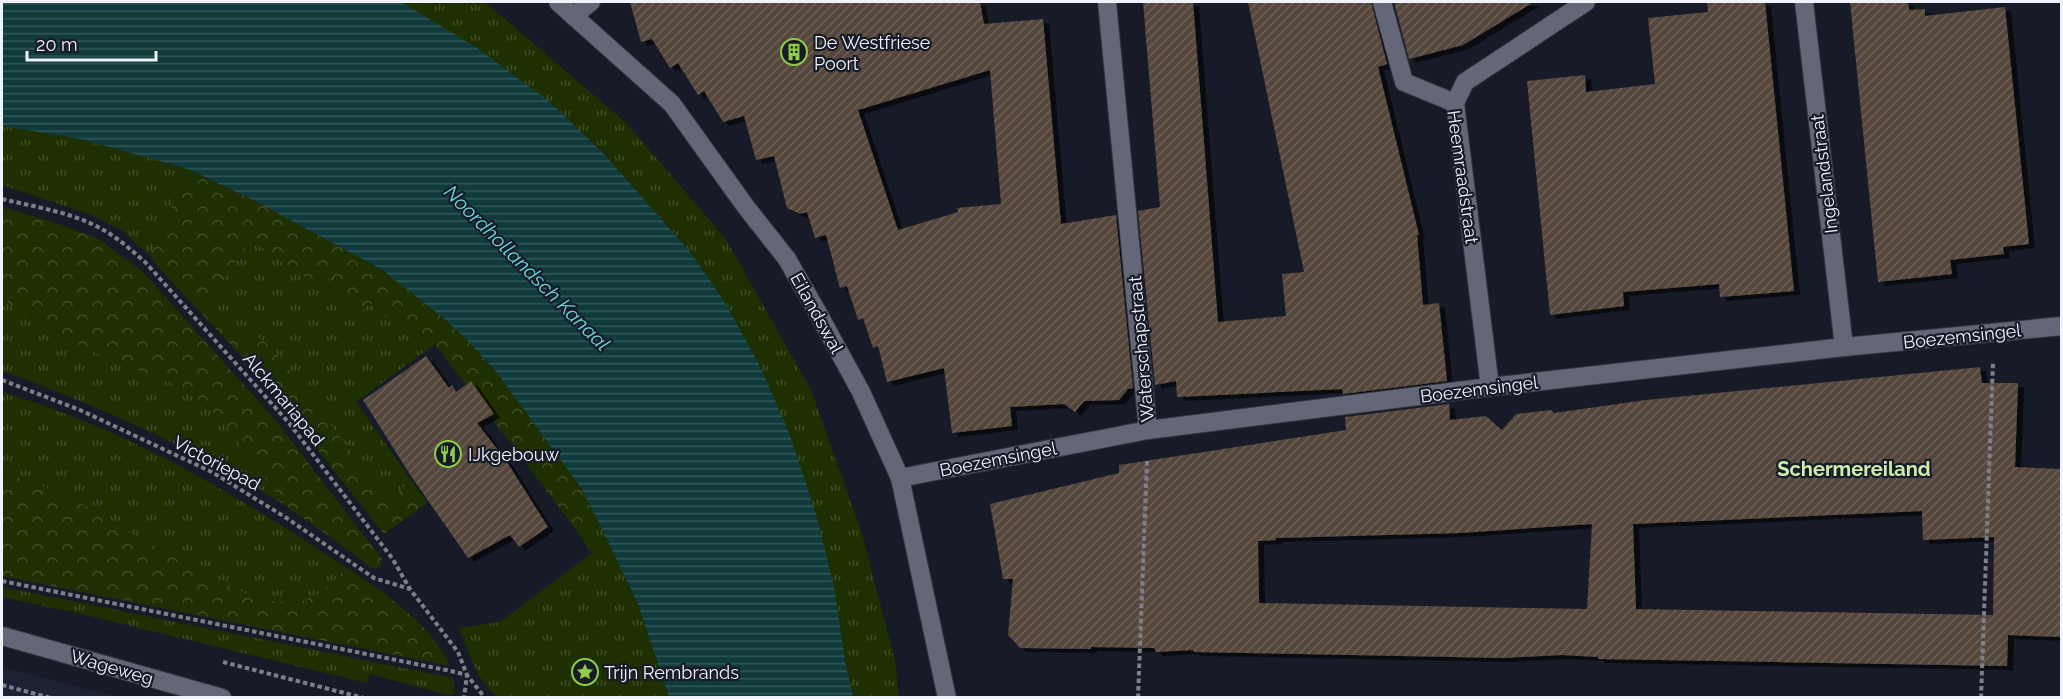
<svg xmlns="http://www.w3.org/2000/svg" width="2063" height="699" font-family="Raleway,sans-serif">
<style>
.built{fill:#1c2134}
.grass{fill:url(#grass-tufts)}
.forest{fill:url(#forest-crowns)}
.water{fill:url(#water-rules)}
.building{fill:url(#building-hatch);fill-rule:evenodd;filter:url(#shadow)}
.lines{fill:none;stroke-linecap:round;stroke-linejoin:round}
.minor-casing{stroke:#33353f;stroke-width:20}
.path{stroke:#7c808b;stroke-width:4;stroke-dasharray:4.5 3;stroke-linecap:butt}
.minor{stroke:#636777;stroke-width:18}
.labels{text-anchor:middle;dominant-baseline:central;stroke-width:4.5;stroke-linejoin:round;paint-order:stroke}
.poi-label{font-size:18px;fill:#f0f3fc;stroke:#171b28;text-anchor:start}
.street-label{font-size:18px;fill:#f0f3fc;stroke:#171b28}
.water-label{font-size:20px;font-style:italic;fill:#62dadc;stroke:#171b28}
.neighbourhood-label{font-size:20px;font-weight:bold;fill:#ccf0aa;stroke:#171b28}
</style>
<defs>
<pattern id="grass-tufts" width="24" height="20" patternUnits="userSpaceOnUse" patternTransform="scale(1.5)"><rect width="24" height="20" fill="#1e3000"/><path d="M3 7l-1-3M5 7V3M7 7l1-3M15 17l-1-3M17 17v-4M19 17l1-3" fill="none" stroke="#3f4e26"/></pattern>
<pattern id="forest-crowns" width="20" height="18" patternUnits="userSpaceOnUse" patternTransform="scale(1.5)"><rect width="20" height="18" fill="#1e3000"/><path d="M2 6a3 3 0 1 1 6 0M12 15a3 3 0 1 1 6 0" fill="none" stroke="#3f4e26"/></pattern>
<pattern id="water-rules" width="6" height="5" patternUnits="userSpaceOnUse" patternTransform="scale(1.5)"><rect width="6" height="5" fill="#103b3c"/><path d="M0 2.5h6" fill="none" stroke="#335859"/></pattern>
<pattern id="building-hatch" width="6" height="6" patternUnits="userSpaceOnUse" patternTransform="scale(1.5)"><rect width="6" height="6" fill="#54463b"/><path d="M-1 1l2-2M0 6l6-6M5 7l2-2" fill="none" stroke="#6d6158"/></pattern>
<filter id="shadow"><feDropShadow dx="6" dy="4" stdDeviation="0" flood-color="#0009"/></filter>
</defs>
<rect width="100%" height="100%" fill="#171b28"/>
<polygon class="built" points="2,667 116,697 2,697"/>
<g class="grass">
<polygon points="401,2 485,2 626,123 725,238 811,390 862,534 895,661 899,697 853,697 845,661 761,368 724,301 691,253 603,153 551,103"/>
<polygon points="2,126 81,139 188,169 150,256 122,230 91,215 2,185"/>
<polygon points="251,240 319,285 331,277 359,312 372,303 386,317 435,344 356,402 412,481 387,499 270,345 242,342 205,302"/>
<path d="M2,296L13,308L61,337L120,364L171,382L196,399L220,418L286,506C264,493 243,478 220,466C150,430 76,397 2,371Z"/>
<path d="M2,392C127,429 239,496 347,568L324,591L300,602L274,601L244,593L137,537L81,503L37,484L2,473Z"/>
<path d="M571,523L601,527L638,604L669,697H498C476,681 470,653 459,628L500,622L592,553Z"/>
<polygon points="2,587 453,678 454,694 448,695 370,674 367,683 77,613 2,597"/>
</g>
<g class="forest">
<polygon points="188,169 253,200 381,269 441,316 466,339 498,374 581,488 601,527 571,523 435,344 386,317 373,303 359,312 331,277 319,286 251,240 206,302 242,341 249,331 270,345 387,499 412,481 427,503 384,534 259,375 161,270 150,256"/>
<polygon points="2,207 56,223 99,239 143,272 276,421 382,559 380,567 372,569 353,553 286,506 220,418 196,399 171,382 120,364 61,337 13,308 2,296"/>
<path d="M2,473L37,484L81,503L137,537L244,593L274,601L300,602L324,591L347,568C383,592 433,625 450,666L2,576Z"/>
</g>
<polygon class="water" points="2,2 401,2 476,47 551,103 603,153 691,253 724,301 761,368 790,435 816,514 834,587 845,661 853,697 669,697 638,604 601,527 581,488 498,374 466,339 441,316 381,269 253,200 188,169 81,139 2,126"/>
<g class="building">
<path d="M630,2H980L984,24L1043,19L1061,224L1116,215L1133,388L1128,389L1119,400L1084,401L1075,412L1064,404L1010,407L1012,426L952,433L944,368L887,382L878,346L873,348L863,318L858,320L847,286L840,288L826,235L815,238L807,212L800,214L787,208L774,156L756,160L744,116L723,122L704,91L698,95L678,63L670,68L652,39L641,42ZM990,70L1001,204L957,208L958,212L898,230L858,110Z"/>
<polygon points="1143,2 1193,2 1218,322 1286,316 1282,274 1304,272 1248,2 1371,2 1387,64 1378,67 1419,235 1417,235 1423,305 1439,303 1447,381 1343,394 1342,389 1177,397 1176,381 1155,385 1138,211 1160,207"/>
<polygon points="1394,2 1534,2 1463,45 1409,59"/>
<polygon points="1707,2 1765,2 1794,291 1720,297 1719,284 1623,292 1624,306 1550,315 1527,81 1585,75 1586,92 1655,84 1648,18 1708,12"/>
<polygon points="1850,2 1908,2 1909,10 1925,9 1925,16 2005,7 2029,244 2003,247 2004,254 1950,260 1952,274 1878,282"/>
<polygon points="426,356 449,388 452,385 456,392 471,381 494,414 477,423 505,459 548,527 519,547 510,535 468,558 411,476 363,400"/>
<path d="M1980,367L1982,383H2018L2015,467L2061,469V637L2008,635L2007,666L1598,659V657L1562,655L1504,658L1194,652L1193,650L1156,652L1154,648L1091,647V649L1020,648L1008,635L1013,579H1003L990,504L1119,473V465L1346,430L1345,417L1449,404L1450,420L1486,416L1502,430L1516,414L1551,410L1554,413L1646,400ZM1922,511L1923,540L1994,537L1993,615L1636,609L1633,524ZM1592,524L1587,609L1259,603L1258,541L1276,540V538L1460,533Z"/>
</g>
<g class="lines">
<defs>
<g id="minor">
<polyline points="558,2 672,104 746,207 787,259 819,315 861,392 900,478 947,698"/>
<polyline points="1107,2 1148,430"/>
<polyline points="1382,2 1404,82 1455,103 1490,387"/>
<polyline points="1804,2 1844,347"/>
<polyline points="573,16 591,2"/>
<polyline points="1455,103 1465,82 1586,2"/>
<polyline points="900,478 1148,430 1490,387 1844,347 2062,326"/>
<polyline points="2,636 222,698"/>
</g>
</defs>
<use href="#minor" class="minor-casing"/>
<g class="path">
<path d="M2,199C31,206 64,211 92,224C112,233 128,247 145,262L289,423L392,558L410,589L458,652L467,675L464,698"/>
<polyline points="2,380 80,410 212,472 285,517 374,578 410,589"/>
<polyline points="2,581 451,671 467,675 485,698"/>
<polyline points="223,662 364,698"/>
<polyline points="2,685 51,698"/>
<polyline points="1138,698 1147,461"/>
<polyline points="1981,698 1993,362"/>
</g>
<use href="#minor" class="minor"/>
</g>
<defs>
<symbol id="building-ring" viewBox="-11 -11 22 22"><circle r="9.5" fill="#171b28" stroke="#8fcd42" stroke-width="1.5"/><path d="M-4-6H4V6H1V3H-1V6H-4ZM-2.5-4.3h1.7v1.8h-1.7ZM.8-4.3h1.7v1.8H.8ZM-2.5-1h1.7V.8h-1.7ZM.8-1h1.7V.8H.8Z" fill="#8fcd42"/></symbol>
<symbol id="restaurant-ring" viewBox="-11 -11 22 22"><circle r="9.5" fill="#171b28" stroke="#8fcd42" stroke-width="1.5"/><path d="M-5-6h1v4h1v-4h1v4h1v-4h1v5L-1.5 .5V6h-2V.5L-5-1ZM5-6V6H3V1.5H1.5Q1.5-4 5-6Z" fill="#8fcd42"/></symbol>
<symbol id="sight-ring" viewBox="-11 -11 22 22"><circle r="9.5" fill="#171b28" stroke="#8fcd42" stroke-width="1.5"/><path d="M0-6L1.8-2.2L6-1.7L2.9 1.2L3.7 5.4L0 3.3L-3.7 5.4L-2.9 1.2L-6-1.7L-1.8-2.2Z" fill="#8fcd42"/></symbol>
</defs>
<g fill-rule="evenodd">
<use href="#building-ring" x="779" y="37" width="30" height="30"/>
<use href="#restaurant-ring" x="433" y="439" width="30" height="30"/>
<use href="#sight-ring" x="570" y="657" width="30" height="30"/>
</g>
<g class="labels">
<g class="poi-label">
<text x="814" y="42">De Westfriese<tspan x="814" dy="21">Poort</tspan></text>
<text x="468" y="454">IJkgebouw</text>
<text x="604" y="672">Trijn Rembrands</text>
</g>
<g class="street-label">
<text transform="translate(1824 174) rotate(-97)">Ingelandstraat</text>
<text transform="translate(1463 177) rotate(82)">Heemraadstraat</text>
<text transform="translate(817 313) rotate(61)">Eilandswal</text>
<text transform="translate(1962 336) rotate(-6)">Boezemsingel</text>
<text transform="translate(1141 349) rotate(-95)">Waterschapstraat</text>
<text transform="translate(1479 389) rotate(-7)">Boezemsingel</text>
<text transform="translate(284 399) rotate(50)">Alckmariapad</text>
<text transform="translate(998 459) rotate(-11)">Boezemsingel</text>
<text transform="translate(217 463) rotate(28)">Victoriepad</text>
<text transform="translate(112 667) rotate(16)">Wageweg</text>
</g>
<g class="water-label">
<text transform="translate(527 268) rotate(45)">Noordhollandsch Kanaal</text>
</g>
<g class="neighbourhood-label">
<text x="1854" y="469">Schermereiland</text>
</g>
</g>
<rect width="2063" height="699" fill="none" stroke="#f0f3fc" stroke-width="6"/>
<path d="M27 51v9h129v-9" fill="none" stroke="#f0f3fc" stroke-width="3"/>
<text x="36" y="51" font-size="18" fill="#f0f3fc" stroke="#171b28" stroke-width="4.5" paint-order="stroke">20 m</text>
</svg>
